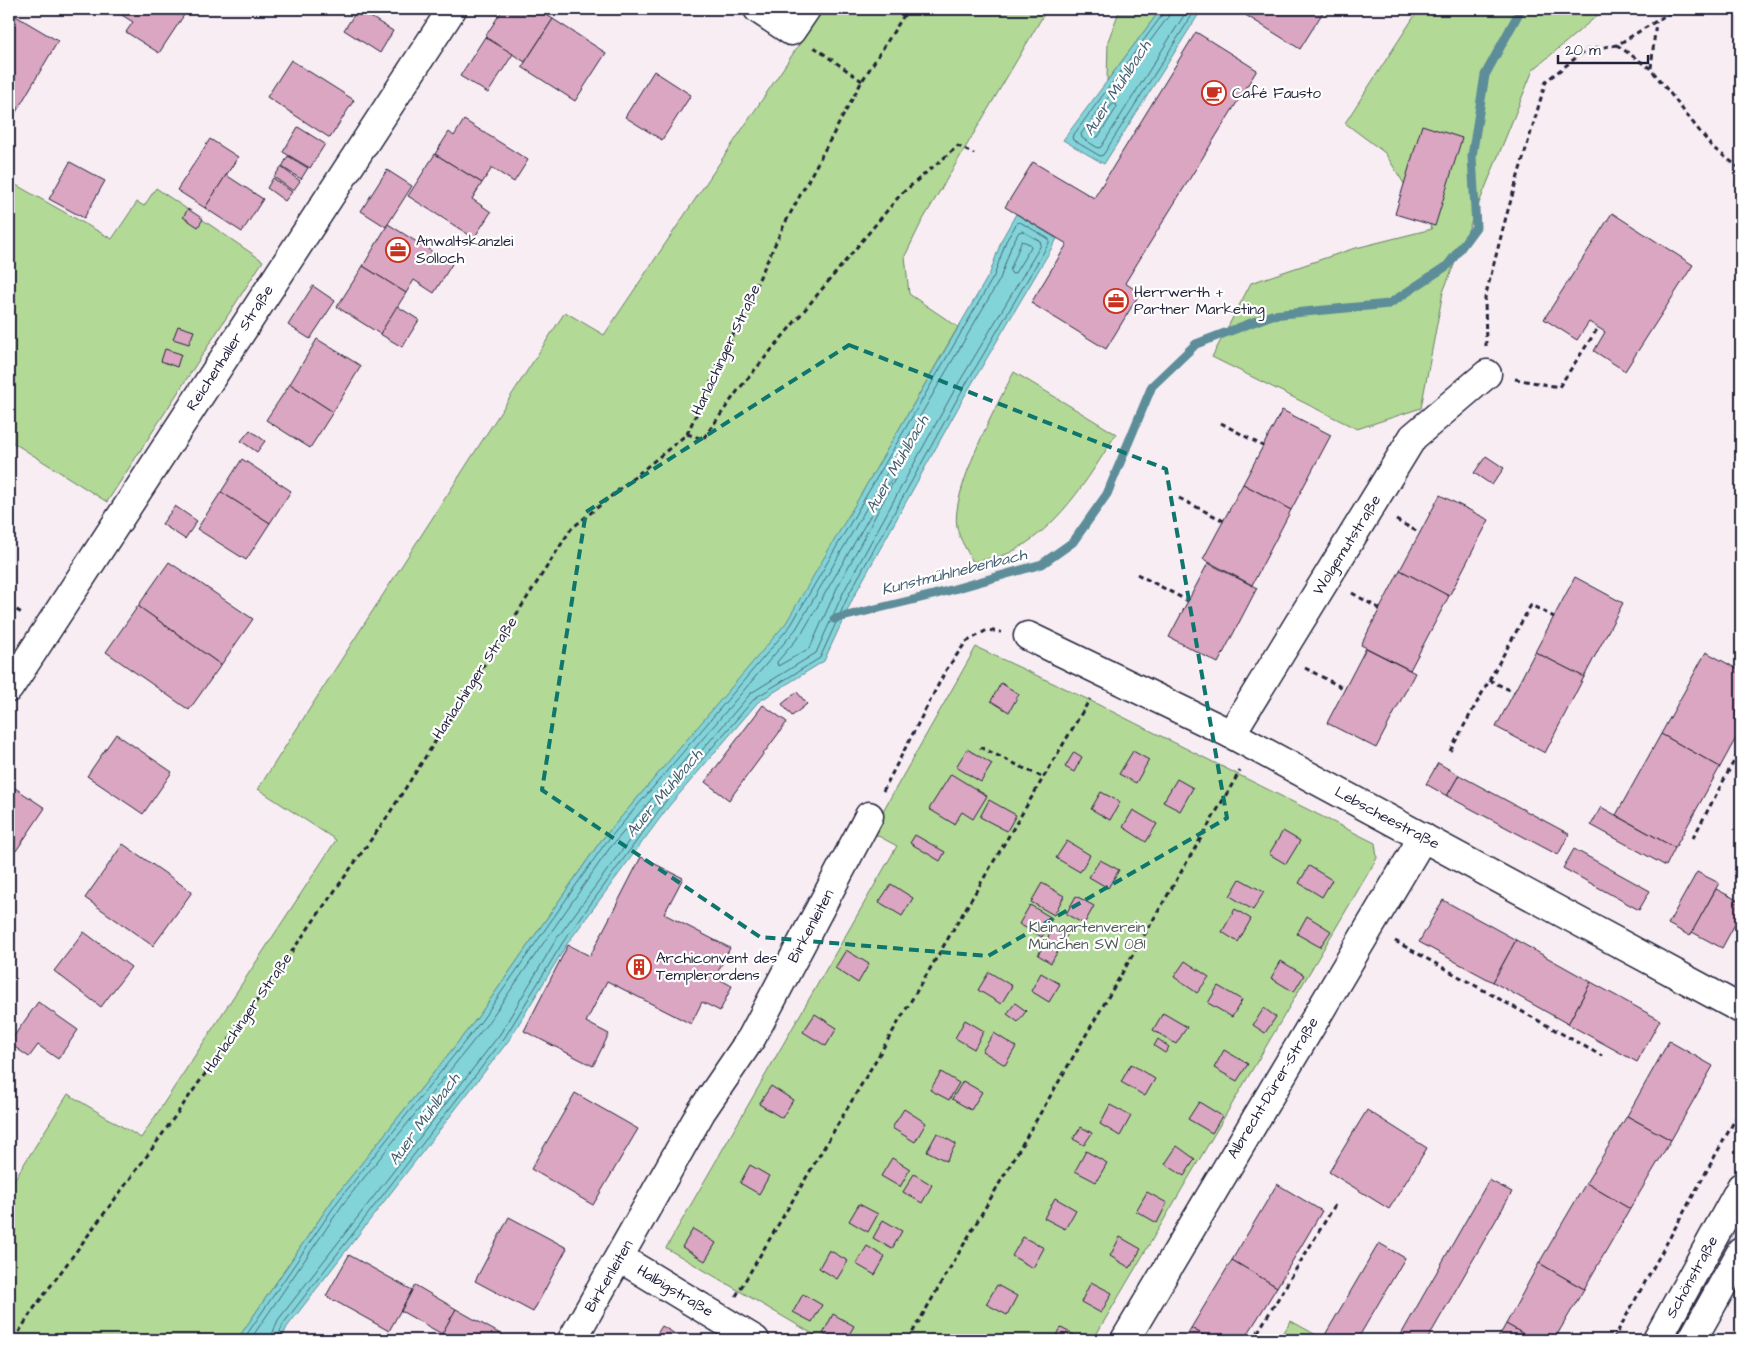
<svg xmlns="http://www.w3.org/2000/svg" width="1750" height="1349" font-family="'Architects Daughter',sans-serif">
<style>
.green{fill:#b2d995;stroke:#6a7e68}
.water{fill:#82d4d8;stroke:#5c8d99}
.lines{fill:none;stroke-linecap:round;stroke-linejoin:round}
.shore{stroke:#48697a;stroke-width:1}
.stream{stroke:#5c8d99;stroke-width:9}
.building{fill:#daa6c1;stroke:#22223b}
.minor-casing{stroke:#22223b;stroke-width:31}
.tertiary-casing{stroke:#22223b;stroke-width:31}
.path{stroke:#22223b;stroke-width:3;stroke-dasharray:5 4;stroke-linecap:butt}
.minor{stroke:#fff;stroke-width:28}
.tertiary{stroke:#fff;stroke-width:28}
.marked{fill:none;stroke:#0f766e;stroke-width:4;stroke-dasharray:10 6;stroke-linejoin:round}
.labels{text-anchor:middle;dominant-baseline:central;stroke-width:4.5;stroke-linejoin:round;paint-order:stroke}
.poi-label{font-size:15px;fill:#22223b;stroke:#fff;text-anchor:start}
.street-label{font-size:15px;fill:#22223b;stroke:#fff}
.park-label{font-size:15px;fill:#4d5956;stroke:#fff}
.water-label{font-size:16px;font-style:italic;fill:#446072;stroke:#fff}
</style>
<rect width="100%" height="100%" fill="#f8edf3"/>
<filter id="ink" filterUnits="userSpaceOnUse"><feTurbulence type="fractalNoise" baseFrequency=".02" numOctaves="2"/><feDisplacementMap in="SourceGraphic" scale="10" xChannelSelector="R" yChannelSelector="G"/><feConvolveMatrix kernelMatrix="1 2 1 2 8 2 1 2 1" color-interpolation-filters="sRGB"/></filter>
<g filter="url(#ink)">
<g class="green">
<polygon points="823,9 1047,9 921,223 905,256 909,294 958,327 787,623 600,842 478,1017 334,1198 237,1340 9,1340 9,1188 68,1094 141,1138 336,840 258,789 565,312 604,335"/>
<polygon points="1120,9 1161,9 1107,81 1108,41"/>
<polygon points="1419,9 1605,9 1533,70 1443,292 1421,408 1357,429 1212,357 1251,283 1352,249 1432,229 1385,153 1345,123"/>
<polygon points="9,181 112,239 137,202 144,206 156,188 263,261 107,502 9,440"/>
<path d="M1014,372L1116,434C1088,479 1057,531 1007,554C997,558 984,559 973,562C968,552 959,539 957,527C950,493 997,404 1014,372Z"/>
<polygon points="976,647 1089,700 1375,843 1377,858 1093,1340 823,1340 666,1248 897,846 871,832"/>
<polygon points="1291,1321 1318,1336 1316,1340 1279,1340"/>
</g>
<g class="water">
<polygon points="1161,9 1202,9 1104,164 1063,140"/>
<polygon points="1016,214 1057,239 964,397 854,596 824,661 758,702 669,806 567,944 509,1040 287,1327 281,1340 237,1340 334,1198 478,1017 600,842 786,623 990,273 1002,239"/>
</g>
<g class="lines">
<g class="shore">
<polyline points="1164,9 1163,14 1072,137 1073,140 1100,156 1103,155 1196,9"/>
<polyline points="1170,9 1168,17 1081,134 1082,138 1098,148 1101,147 1188,9"/>
<polygon points="1113,104 1116,104 1117,107 1098,137 1095,137 1092,133"/>
<polygon points="1022,241 1030,244 1031,247 1015,273 1012,274 1010,271"/>
<polygon points="895,479 837,588 810,648 778,666 777,662 802,633 891,480"/>
<polyline points="243,1340 338,1201 482,1020 604,845 791,625 994,276 1006,241 1017,223 1020,222 1049,239 1049,243 960,394 849,594 820,658 755,698 665,802 563,942 505,1037 283,1324 277,1340"/>
<polyline points="250,1340 343,1204 487,1024 609,849 796,629 1000,279 1012,244 1019,232 1022,231 1040,241 1041,245 954,391 844,591 816,653 751,693 660,799 557,938 500,1034 278,1320 270,1340"/>
</g>
<polyline class="stream" points="834,619 933,595 1042,564 1073,542 1107,494 1152,386 1196,344 1272,315 1389,304 1448,265 1476,227 1472,156 1485,75 1521,9"/>
</g>
<g class="building">
<polygon points="112,9 188,9 159,53 126,32 133,22"/>
<polygon points="358,9 393,31 380,53 344,30"/>
<polygon points="503,9 537,9 553,19 525,62 485,37"/>
<polygon points="1236,9 1325,9 1300,49"/>
<polygon points="9,12 58,41 9,124"/>
<polygon points="553,19 606,53 575,101 522,67"/>
<polygon points="1196,32 1257,70 1125,283 1140,293 1106,349 1031,303 1067,244 1005,207 1033,162 1094,198"/>
<polygon points="485,37 513,54 488,93 460,76"/>
<polygon points="291,60 354,100 330,138 267,97"/>
<polygon points="654,71 691,95 662,140 625,117"/>
<polygon points="464,120 528,160 514,182 492,168 482,183 435,154 449,132 454,136"/>
<polygon points="1422,125 1462,138 1435,226 1395,214"/>
<polygon points="298,127 325,144 310,168 283,152"/>
<polygon points="210,139 238,157 205,208 177,190"/>
<polygon points="435,154 482,183 472,199 491,212 474,238 408,196"/>
<polygon points="288,156 308,168 301,179 282,167"/>
<polygon points="70,162 105,181 84,218 49,199"/>
<polygon points="281,167 300,181 293,191 274,177"/>
<polygon points="387,170 412,186 386,227 361,211"/>
<polygon points="226,175 263,199 242,232 205,208"/>
<polygon points="273,178 292,192 285,201 267,188"/>
<polygon points="188,209 203,219 198,227 183,217"/>
<polygon points="1612,213 1693,265 1625,371 1594,351 1605,332 1589,322 1577,340 1544,319"/>
<polygon points="388,224 452,264 434,293 414,280 406,293 363,266"/>
<polygon points="363,266 406,293 380,334 337,307"/>
<polygon points="313,286 335,301 310,339 288,325"/>
<polygon points="397,306 419,320 402,347 380,334"/>
<polygon points="178,326 194,331 189,344 173,339"/>
<polygon points="317,339 361,366 333,412 290,384"/>
<polygon points="165,349 181,354 177,367 161,361"/>
<polygon points="290,384 333,412 310,448 266,420"/>
<polygon points="1282,410 1331,435 1291,510 1243,484"/>
<polygon points="250,430 265,441 257,452 241,441"/>
<polygon points="1486,456 1504,468 1492,485 1474,473"/>
<polygon points="242,459 291,491 270,523 221,492"/>
<polygon points="1243,484 1291,510 1252,585 1203,559"/>
<polygon points="221,492 270,523 246,560 197,529"/>
<polygon points="1440,495 1489,520 1449,596 1400,570"/>
<polygon points="175,506 197,521 185,539 162,524"/>
<polygon points="169,562 253,619 221,665 138,606"/>
<polygon points="1208,563 1257,588 1218,663 1169,637"/>
<polygon points="1400,570 1449,596 1410,670 1361,645"/>
<polygon points="1575,577 1623,603 1584,677 1535,652"/>
<polygon points="138,606 221,665 189,710 106,652"/>
<polygon points="1366,648 1415,673 1376,748 1327,723"/>
<polygon points="1535,652 1584,677 1545,753 1496,727"/>
<polygon points="1706,652 1741,671 1741,729 1720,767 1661,734"/>
<polygon points="1001,683 1019,694 1009,712 991,701"/>
<polygon points="797,692 807,704 792,716 782,704"/>
<polygon points="763,705 787,722 729,800 705,782"/>
<polygon points="116,734 172,772 143,814 87,776"/>
<polygon points="1661,734 1720,767 1675,848 1616,815"/>
<polygon points="967,749 992,764 981,782 956,767"/>
<polygon points="1133,751 1149,760 1136,783 1119,774"/>
<polygon points="1074,752 1082,757 1074,772 1065,767"/>
<polygon points="1438,763 1459,775 1447,796 1426,784"/>
<polygon points="951,774 987,796 973,819 962,812 954,824 929,809"/>
<polygon points="1459,775 1569,834 1558,855 1447,796"/>
<polygon points="1177,779 1193,788 1180,811 1163,802"/>
<polygon points="9,784 45,808 16,851 9,846"/>
<polygon points="1101,792 1120,802 1110,820 1091,809"/>
<polygon points="989,800 1016,815 1007,831 980,817"/>
<polygon points="1601,807 1675,848 1666,866 1591,825"/>
<polygon points="1133,810 1157,824 1146,842 1123,827"/>
<polygon points="1283,831 1300,841 1286,864 1269,854"/>
<polygon points="915,835 945,852 940,861 910,843"/>
<polygon points="1067,841 1090,855 1080,872 1056,858"/>
<polygon points="123,844 192,892 153,946 85,898"/>
<polygon points="1574,849 1650,891 1639,910 1563,868"/>
<polygon points="641,857 683,878 664,914 730,948 715,977 732,986 720,1011 702,1002 691,1024 607,981 586,1022 609,1034 593,1066 524,1031 568,945 590,956"/>
<polygon points="1100,860 1119,870 1108,888 1089,877"/>
<polygon points="1309,866 1332,880 1322,897 1299,883"/>
<polygon points="1697,872 1719,883 1690,936 1668,924"/>
<polygon points="1240,879 1264,892 1253,910 1230,896"/>
<polygon points="1042,883 1064,896 1054,915 1031,902"/>
<polygon points="891,884 913,898 902,916 879,902"/>
<polygon points="1716,889 1741,902 1741,913 1722,948 1692,932"/>
<polygon points="1076,896 1094,906 1084,924 1066,914"/>
<polygon points="1443,900 1516,940 1493,982 1419,942"/>
<polygon points="1030,905 1052,918 1042,937 1019,924"/>
<polygon points="1235,909 1251,919 1238,942 1222,932"/>
<polygon points="1307,916 1331,931 1320,947 1297,934"/>
<polygon points="1055,925 1068,933 1051,963 1038,955"/>
<polygon points="84,932 131,967 101,1007 54,971"/>
<polygon points="1516,940 1591,982 1568,1024 1493,982"/>
<polygon points="846,950 869,964 858,983 835,968"/>
<polygon points="1185,961 1209,977 1197,993 1174,977"/>
<polygon points="1281,961 1304,975 1294,992 1271,978"/>
<polygon points="989,972 1012,986 1001,1004 978,990"/>
<polygon points="1041,973 1060,984 1049,1002 1031,991"/>
<polygon points="1591,982 1660,1020 1637,1062 1568,1024"/>
<polygon points="1218,986 1242,1000 1232,1017 1208,1003"/>
<polygon points="38,1002 78,1030 58,1059 38,1045 29,1057 9,1043"/>
<polygon points="1015,1003 1026,1011 1018,1022 1007,1014"/>
<polygon points="1264,1008 1276,1017 1265,1033 1253,1025"/>
<polygon points="1163,1013 1187,1027 1176,1044 1153,1030"/>
<polygon points="815,1014 837,1028 826,1046 803,1032"/>
<polygon points="965,1020 984,1031 974,1049 955,1038"/>
<polygon points="994,1033 1016,1047 1005,1065 982,1051"/>
<polygon points="1158,1039 1169,1047 1165,1053 1154,1046"/>
<polygon points="1669,1041 1713,1066 1671,1140 1627,1116"/>
<polygon points="1224,1050 1248,1064 1237,1081 1214,1068"/>
<polygon points="1131,1064 1155,1079 1145,1096 1121,1082"/>
<polygon points="941,1072 959,1083 949,1100 930,1090"/>
<polygon points="963,1081 982,1092 971,1110 952,1099"/>
<polygon points="771,1086 793,1100 782,1118 759,1104"/>
<polygon points="575,1093 638,1129 593,1205 531,1169"/>
<polygon points="1199,1102 1222,1116 1212,1133 1188,1119"/>
<polygon points="1110,1105 1131,1116 1120,1136 1100,1124"/>
<polygon points="904,1109 926,1123 915,1142 892,1128"/>
<polygon points="1367,1110 1427,1148 1389,1209 1329,1172"/>
<polygon points="1627,1116 1671,1140 1630,1209 1586,1183"/>
<polygon points="1081,1127 1092,1133 1084,1145 1073,1139"/>
<polygon points="937,1133 956,1144 946,1161 927,1151"/>
<polygon points="1177,1146 1195,1159 1184,1176 1165,1164"/>
<polygon points="1086,1151 1107,1163 1096,1182 1075,1171"/>
<polygon points="892,1158 910,1169 900,1187 881,1176"/>
<polygon points="750,1165 769,1176 759,1194 740,1183"/>
<polygon points="914,1174 932,1185 922,1203 903,1192"/>
<polygon points="1489,1180 1512,1192 1427,1340 1398,1340"/>
<polygon points="1586,1183 1630,1209 1584,1289 1539,1263"/>
<polygon points="1277,1184 1322,1211 1277,1287 1232,1260"/>
<polygon points="1147,1192 1167,1203 1157,1223 1136,1211"/>
<polygon points="1055,1198 1076,1210 1065,1229 1044,1218"/>
<polygon points="859,1204 878,1214 868,1232 849,1221"/>
<polygon points="509,1217 567,1248 533,1312 475,1281"/>
<polygon points="883,1220 902,1231 892,1249 873,1238"/>
<polygon points="693,1229 716,1243 705,1261 682,1247"/>
<polygon points="1023,1237 1044,1248 1033,1268 1012,1256"/>
<polygon points="1120,1237 1141,1249 1130,1268 1110,1256"/>
<polygon points="1379,1243 1405,1258 1357,1340 1322,1340"/>
<polygon points="867,1246 885,1257 875,1275 856,1264"/>
<polygon points="829,1250 848,1261 837,1279 819,1268"/>
<polygon points="349,1255 412,1290 389,1331 326,1296"/>
<polygon points="1232,1260 1277,1287 1244,1340 1212,1340 1191,1328"/>
<polygon points="1539,1263 1584,1289 1554,1340 1534,1340 1506,1324"/>
<polygon points="1091,1282 1112,1293 1101,1313 1081,1302"/>
<polygon points="415,1285 456,1309 442,1334 401,1311"/>
<polygon points="997,1285 1017,1296 1007,1315 986,1304"/>
<polygon points="803,1294 822,1305 812,1322 793,1312"/>
<polygon points="456,1309 511,1340 488,1340 482,1337 480,1340 445,1340 440,1337"/>
<polygon points="833,1314 854,1326 846,1340 835,1340 823,1334"/>
<polygon points="1506,1324 1534,1340 1497,1340"/>
<polygon points="662,1326 685,1340 653,1340"/>
<polygon points="1061,1328 1082,1339 1081,1340 1054,1340"/>
<polygon points="1191,1328 1212,1340 1184,1340"/>
</g>
<g class="lines">
<defs>
<g id="minor">
<polyline points="758,9 791,31 806,9"/>
<polyline points="1028,636 1231,734 1741,1009"/>
<polyline points="9,688 452,9"/>
<polyline points="1231,734 1413,437 1487,374"/>
<polyline points="620,1258 755,1340"/>
<polyline points="572,1340 701,1112 752,1037 869,816"/>
<polyline points="1125,1340 1423,837"/>
</g>
<g id="tertiary">
<polyline points="1657,1340 1741,1187"/>
<polyline points="1692,1340 1741,1252"/>
</g>
</defs>
<use href="#minor" class="minor-casing"/>
<use href="#tertiary" class="tertiary-casing"/>
<g class="path">
<polyline points="1617,45 1651,69 1712,147 1741,169"/>
<polyline points="814,47 862,81"/>
<polyline points="1651,68 1656,22"/>
<polyline points="1486,346 1485,298 1506,217 1546,81 1586,50 1617,45 1676,9"/>
<polyline points="1515,379 1559,387 1598,328"/>
<polyline points="1221,423 1263,446"/>
<polyline points="687,434 703,439 739,389 901,194 958,146 974,154"/>
<polyline points="1179,498 1224,521"/>
<polyline points="1396,520 1420,533"/>
<polyline points="1137,574 1188,601"/>
<polyline points="1352,593 1380,609"/>
<polyline points="9,605 23,614"/>
<polyline points="1305,668 1345,689"/>
<polyline points="1489,680 1514,692"/>
<polyline points="980,747 1042,777"/>
<polyline points="1450,751 1531,605 1554,617"/>
<polyline points="883,791 946,670 966,642 987,630 1001,632"/>
<polyline points="1693,838 1741,748"/>
<polyline points="1395,941 1602,1056"/>
<polyline points="736,1296 1090,699"/>
<polyline points="14,1340 32,1311 149,1153 387,817 571,529 687,434 784,225 862,81 908,9"/>
<polyline points="908,1340 1240,771"/>
<polyline points="1253,1340 1335,1205"/>
<polyline points="1613,1340 1741,1109"/>
</g>
<use href="#minor" class="minor"/>
<use href="#tertiary" class="tertiary"/>
</g>
</g>
<path class="marked" d="M849,345L1166,469L1227,818L988,956L760,937L542,790L586,512Z"/>
<defs>
<symbol id="cafe-ring" viewBox="-11 -11 22 22"><circle r="9.5" fill="#fff" stroke="#c8321e" stroke-width="1.5"/><path d="M-5.5-4.5H6V0H3Q3 3.5 0 3.5H-2.5Q-5.5 3.5-5.5 0ZM3-3.2v2h1.7v-2ZM-6 4.5H4V6H-6Z" fill="#c8321e"/></symbol>
<symbol id="office-ring" viewBox="-11 -11 22 22"><circle r="9.5" fill="#fff" stroke="#c8321e" stroke-width="1.5"/><path d="M-6-3h4V-5.5h4V-3h4V5H-6ZM-1-4.5V-3h2v-1.5ZM-6 0V1H6V0Z" fill="#c8321e"/></symbol>
<symbol id="building-ring" viewBox="-11 -11 22 22"><circle r="9.5" fill="#fff" stroke="#c8321e" stroke-width="1.5"/><path d="M-4-6H4V6H1V3H-1V6H-4ZM-2.5-4.3h1.7v1.8h-1.7ZM.8-4.3h1.7v1.8H.8ZM-2.5-1h1.7V.8h-1.7ZM.8-1h1.7V.8H.8Z" fill="#c8321e"/></symbol>
</defs>
<g fill-rule="evenodd">
<use href="#cafe-ring" x="1200" y="79" width="28" height="28"/>
<use href="#office-ring" x="384" y="236" width="28" height="28"/>
<use href="#office-ring" x="1102" y="287" width="28" height="28"/>
<use href="#building-ring" x="625" y="953" width="28" height="28"/>
</g>
<g class="labels">
<g class="poi-label">
<text x="1232" y="93">Café Fausto</text>
<text x="416" y="241">Anwaltskanzlei<tspan x="416" dy="17">Solloch</tspan></text>
<text x="1134" y="292">Herrwerth +<tspan x="1134" dy="17">Partner Marketing</tspan></text>
<text x="656" y="958">Archiconvent des<tspan x="656" dy="17">Templerordens</tspan></text>
</g>
<g class="street-label">
<text transform="translate(230 348) rotate(-57)">Reichenhaller Straße</text>
<text transform="translate(726 350) rotate(-65)">Harlachinger Straße</text>
<text transform="translate(1347 545) rotate(-58)">Wolgemutstraße</text>
<text transform="translate(475 678) rotate(-57)">Harlachinger Straße</text>
<text transform="translate(1387 818) rotate(28)">Lebscheestraße</text>
<text transform="translate(811 926) rotate(-62)">Birkenleiten</text>
<text transform="translate(248 1013) rotate(-55)">Harlachinger Straße</text>
<text transform="translate(1273 1088) rotate(-59)">Albrecht-Dürer-Straße</text>
<text transform="translate(609 1276) rotate(-60)">Birkenleiten</text>
<text transform="translate(1692 1277) rotate(-61)">Schönstraße</text>
<text transform="translate(675 1291) rotate(31)">Halbigstraße</text>
</g>
<g class="park-label">
<text x="1087" y="927">Kleingartenverein<tspan x="1087" dy="17">München SW 081</tspan></text>
</g>
<g class="water-label">
<text transform="translate(1117 88) rotate(-57)">Auer Mühlbach</text>
<text transform="translate(897 464) rotate(-60)">Auer Mühlbach</text>
<text transform="translate(954 572) rotate(-14)">Kunstmühlnebenbach</text>
<text transform="translate(664 793) rotate(-50)">Auer Mühlbach</text>
<text transform="translate(424 1119) rotate(-54)">Auer Mühlbach</text>
</g>
</g>
<rect width="1750" height="1349" fill="none" stroke="#fff" stroke-width="30"/>
<rect x="15" y="15" width="1720" height="1319" fill="none" stroke="#22223b" stroke-width="2" filter="url(#ink)"/>
<path d="M1558 55v8h90v-8" fill="none" stroke="#22223b" stroke-width="2.5"/>
<text x="1565" y="55" font-size="15" fill="#22223b" stroke="#ffffff" stroke-width="4" paint-order="stroke">20 m</text>
</svg>
